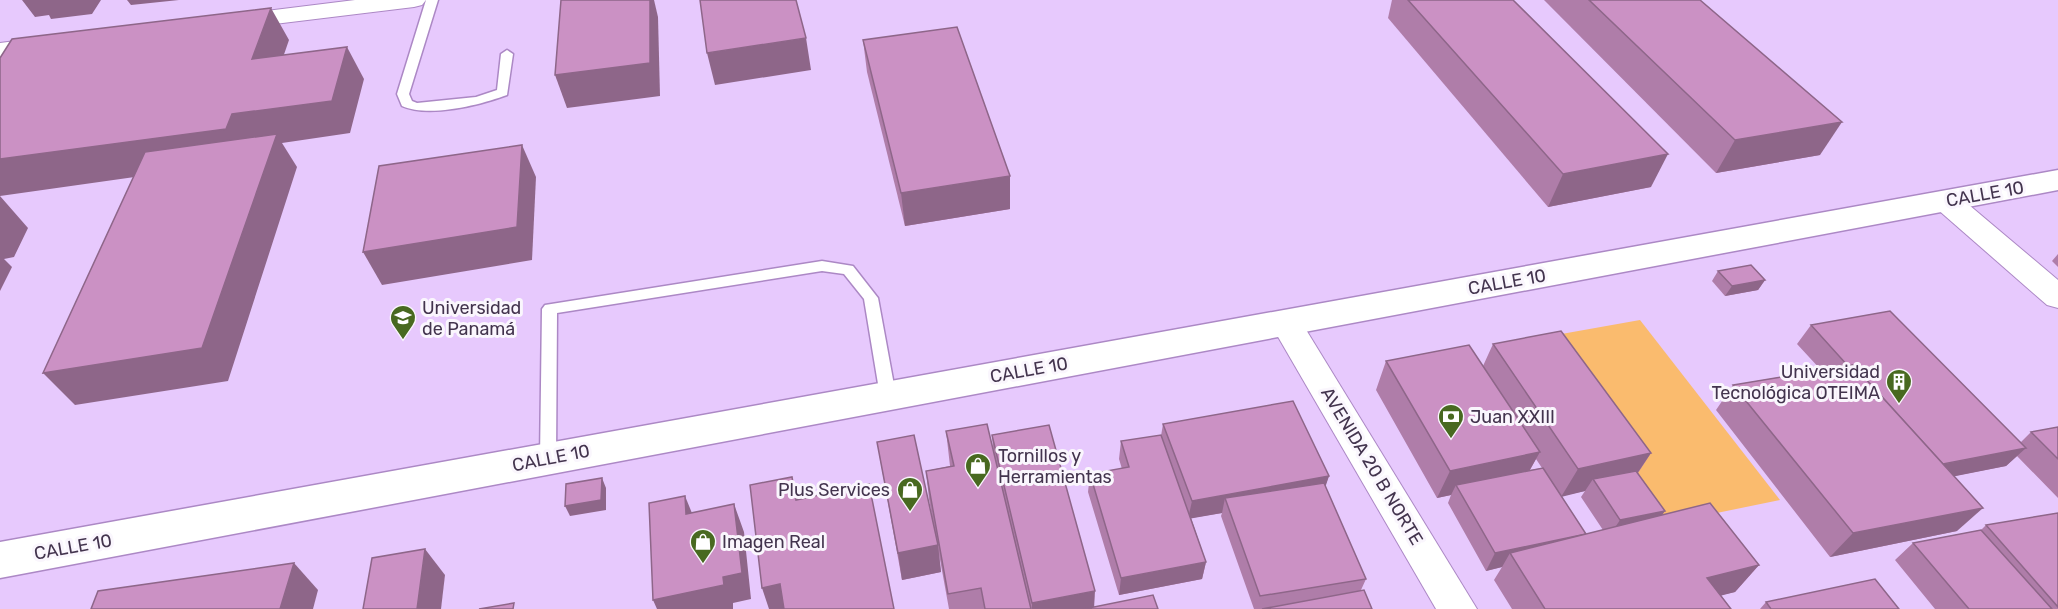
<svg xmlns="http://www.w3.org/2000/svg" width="2058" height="609" font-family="Rubik,sans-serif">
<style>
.green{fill:#fabb6e}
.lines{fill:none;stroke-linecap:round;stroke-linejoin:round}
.lane-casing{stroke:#ac88c5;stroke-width:3}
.street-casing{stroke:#ac88c5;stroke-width:2}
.secondary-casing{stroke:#ac88c5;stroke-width:3}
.lane{fill:#fff;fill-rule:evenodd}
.street{fill:#fff;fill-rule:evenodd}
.secondary{fill:#fff;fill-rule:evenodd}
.wall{fill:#af7da9;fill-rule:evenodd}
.shaded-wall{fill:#8e6689}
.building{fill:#cb91c4;stroke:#8e6689;stroke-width:1.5}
.labels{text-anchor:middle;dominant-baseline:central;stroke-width:6;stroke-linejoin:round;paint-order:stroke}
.street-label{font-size:18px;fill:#43344e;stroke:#faf6fd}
.poi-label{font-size:18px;fill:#43344e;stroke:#faf6fd;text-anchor:start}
</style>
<rect width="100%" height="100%" fill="#e7c9fd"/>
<polygon class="green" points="1640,320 1780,500 1668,523 1539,338"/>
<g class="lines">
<defs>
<g id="lane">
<path d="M426,0H438L409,94L412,101L417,103L476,97L497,90L501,54L507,50L513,54L507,95C480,105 429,118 402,106L397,94Z"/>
<polygon points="822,261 853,266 878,298 896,396 894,400 888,402 882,400 880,396 864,299 844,274 822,271 557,313 556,459 554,464 548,466 542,464 540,459 542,309 545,305"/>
</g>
<g id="street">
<polygon points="355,0 426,0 422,5 414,7 233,29 224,27 221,22 224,17 233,15"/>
<polygon points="47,37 56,39 59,44 56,49 0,57 0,43"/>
<polygon points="1946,191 1956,194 2058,280 2058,308 2047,305 1936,208 1932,201 1936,194"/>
<polygon points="1286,311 1297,315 1477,609 1436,609 1270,323 1275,315"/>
</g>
<polygon id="secondary" points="2058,170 2058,190 0,578 0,542"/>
</defs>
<use href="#lane" class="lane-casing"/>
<use href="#street" class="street-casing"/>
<use href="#secondary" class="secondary-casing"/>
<use href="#lane" class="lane"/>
<use href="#street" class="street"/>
<use href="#secondary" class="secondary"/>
</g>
<g class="wall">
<polygon points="1392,0 1408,0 1651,187 1548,207 1388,18"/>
<polygon points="1544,0 1700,0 1820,155 1716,173"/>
<polygon points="863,40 1010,176 1010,209 905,226 867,72"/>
<polygon points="2058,254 2058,267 2052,261"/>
<polygon points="1718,271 1765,280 1758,290 1725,296 1712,281"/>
<polygon points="1811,325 2021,442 2031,432 2058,427 2058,498 2017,456 2006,466 1954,476 1957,531 1830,557 1716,410 1733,385 1821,370 1797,344"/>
<path d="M1493,344L1651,453L1638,473L1662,515L1759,565L1735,592L1721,595L1731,609H1512L1494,580L1502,567L1486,571L1448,503L1451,495L1437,498L1376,390L1386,361L1483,366ZM1536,459L1542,468L1530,470ZM1585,491L1581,497L1603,530L1586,534L1561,496Z"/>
<polygon points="1163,424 1329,476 1325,486 1366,579 1361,590 1372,609 1254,609 1221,516 1222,513 1191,518 1206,562 1202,579 1119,595 1088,492 1090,474 1122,469 1119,459 1121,441 1161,436"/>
<polygon points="946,431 993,448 992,435 1094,607 1158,609 949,609 939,554 941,572 902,580 877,442 934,529 929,499 926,471 950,466"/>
<polygon points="2058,513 2058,609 1935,609 1895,560 1913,543 1981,530 1986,525"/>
<polygon points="1766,602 1899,609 1760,609"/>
</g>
<g class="shaded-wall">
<polygon points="22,0 101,0 92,14 51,19 49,15 35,17"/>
<polygon points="127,0 179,0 131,5"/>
<polygon points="650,0 654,0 658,17 660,96 567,108 555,75"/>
<polygon points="271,8 289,40 271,92 252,59"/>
<polygon points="806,38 811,70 715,85 707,53"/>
<polygon points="347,47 364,79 350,133 282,143 297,167 228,381 75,405 43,373 248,161 0,196 0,159 232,114"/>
<polygon points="1842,122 1820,155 1716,173 1735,140"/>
<polygon points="522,145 536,177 532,260 382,285 363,252"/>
<polygon points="1668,154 1651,187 1548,207 1563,174"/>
<polygon points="1010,176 1010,209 905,226 901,193"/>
<polygon points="0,196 28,228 14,257 4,259 12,267 0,291"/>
<polygon points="1765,280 1758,290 1725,296 1732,286"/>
<polygon points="2026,448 2006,466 1921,483 1940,465"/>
<polygon points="1540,452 1524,480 1456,485 1451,495 1437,498 1450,471"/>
<polygon points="1651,453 1632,481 1593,479 1585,491 1561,497 1578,469"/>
<polygon points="1329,476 1323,494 1225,498 1222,513 1188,519 1192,501"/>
<polygon points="792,477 800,504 796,500"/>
<polygon points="602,478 606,488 606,510 570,516 565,506"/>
<polygon points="685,496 696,523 686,514"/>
<polygon points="734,504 744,532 751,599 733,603 733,609 657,609 653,600 723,577"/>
<polygon points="1983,508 1957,531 1830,557 1853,533"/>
<polygon points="1665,511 1652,529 1608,538 1620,520"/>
<polygon points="1586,534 1510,553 1502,567 1486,571 1495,553"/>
<polygon points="938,545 941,572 902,580 898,553"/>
<polygon points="425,549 445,575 441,609 417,609"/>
<polygon points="1206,562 1202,579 1119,595 1121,578"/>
<polygon points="294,563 318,590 313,609 280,609"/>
<polygon points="1759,565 1735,592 1685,605 1707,578"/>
<polygon points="780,584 788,609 769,609 762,588"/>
<polygon points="1095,591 1094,609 1032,609 1032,603"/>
</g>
<g class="building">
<polygon points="561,0 650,0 650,63 555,75"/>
<polygon points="700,0 796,0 806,38 707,53"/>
<polygon points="1408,0 1513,0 1668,154 1563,174"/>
<polygon points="1589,0 1700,0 1842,122 1735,140"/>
<polygon points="271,8 252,59 347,47 332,101 232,114 226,129 0,159 0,58 12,39"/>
<polygon points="957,27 1010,176 901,193 863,40"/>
<polygon points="277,134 202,348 43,373 145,152"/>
<polygon points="522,145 517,227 363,252 379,166"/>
<polygon points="1751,265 1765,280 1732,286 1718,271"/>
<polygon points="1890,311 2026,448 1943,464 1853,365 1848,366 1811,325"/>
<polygon points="1561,331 1651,453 1578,469 1493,344"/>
<polygon points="1469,345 1540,452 1450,471 1386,361"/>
<polygon points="1853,365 1983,508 1853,533 1733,385"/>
<polygon points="1293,401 1329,476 1192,501 1163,424"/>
<polygon points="987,424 1031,609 985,609 981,588 948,594 926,471 954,466 946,431"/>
<polygon points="1049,425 1095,591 1032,603 992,435"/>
<polygon points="2058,427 2058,459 2031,432"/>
<polygon points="914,435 938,545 898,553 877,442"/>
<polygon points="1161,435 1206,562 1121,578 1090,474 1129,467 1121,441"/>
<polygon points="1543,468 1586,534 1495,553 1456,485"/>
<polygon points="1636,471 1665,511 1620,520 1593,479"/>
<polygon points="792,477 796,500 869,484 894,609 784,609 780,584 762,588 750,485"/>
<polygon points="602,478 601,500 565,506 566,484"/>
<polygon points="1324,483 1366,579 1260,596 1225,498"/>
<polygon points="685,496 686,514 734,504 742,573 723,577 724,585 653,600 649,503"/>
<polygon points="1710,503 1759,565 1707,578 1731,609 1545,609 1510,553"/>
<polygon points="2058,513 2058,607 1986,525"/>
<polygon points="1981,530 2052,609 1969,609 1913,543"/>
<polygon points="425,549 417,609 363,609 372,558"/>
<polygon points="294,563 280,609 91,609 98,591"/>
<polygon points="1875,579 1899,609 1771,609 1766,602"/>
<polygon points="1364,590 1372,609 1262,609"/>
<polygon points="1153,595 1158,609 1084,609"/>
<polygon points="514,603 513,609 479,609"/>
</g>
<defs>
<symbol id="university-pin" viewBox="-11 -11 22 30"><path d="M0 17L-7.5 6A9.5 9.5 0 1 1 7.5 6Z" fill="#486920" stroke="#faf6fd"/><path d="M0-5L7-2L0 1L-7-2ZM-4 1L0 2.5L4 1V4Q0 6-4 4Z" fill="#fff"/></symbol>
<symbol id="building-pin" viewBox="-11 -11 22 30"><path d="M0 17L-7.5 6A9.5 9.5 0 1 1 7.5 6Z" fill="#486920" stroke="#faf6fd"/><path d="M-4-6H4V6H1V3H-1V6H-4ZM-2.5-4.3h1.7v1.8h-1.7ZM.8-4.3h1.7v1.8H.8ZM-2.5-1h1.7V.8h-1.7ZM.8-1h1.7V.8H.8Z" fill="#fff"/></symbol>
<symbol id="bank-pin" viewBox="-11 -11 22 30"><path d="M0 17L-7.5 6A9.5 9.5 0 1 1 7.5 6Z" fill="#486920" stroke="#faf6fd"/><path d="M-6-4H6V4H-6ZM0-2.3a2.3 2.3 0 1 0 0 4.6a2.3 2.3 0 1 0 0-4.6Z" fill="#fff"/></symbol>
<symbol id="shop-pin" viewBox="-11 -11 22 30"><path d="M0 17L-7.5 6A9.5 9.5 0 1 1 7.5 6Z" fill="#486920" stroke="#faf6fd"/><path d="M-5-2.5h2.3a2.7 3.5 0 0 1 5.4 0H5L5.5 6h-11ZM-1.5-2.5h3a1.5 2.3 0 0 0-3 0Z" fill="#fff"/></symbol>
</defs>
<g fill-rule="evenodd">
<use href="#university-pin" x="388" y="303" width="30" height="40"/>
<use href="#building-pin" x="1884" y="367" width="30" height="40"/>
<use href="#bank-pin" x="1436" y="402" width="30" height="40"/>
<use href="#shop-pin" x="963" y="451" width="30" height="40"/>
<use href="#shop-pin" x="895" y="475" width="30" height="40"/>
<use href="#shop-pin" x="688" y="527" width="30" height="40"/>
</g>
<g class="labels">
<g class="street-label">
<text transform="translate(1985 194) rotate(-10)">CALLE 10</text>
<text transform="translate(1507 282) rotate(-10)">CALLE 10</text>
<text transform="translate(1029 370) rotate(-10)">CALLE 10</text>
<text transform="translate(551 458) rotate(-11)">CALLE 10</text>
<text transform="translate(1372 466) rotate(59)">AVENIDA 20 B NORTE</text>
<text transform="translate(73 547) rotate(-10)">CALLE 10</text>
</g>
<g class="poi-label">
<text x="422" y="308">Universidad<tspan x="422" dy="21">de Panamá</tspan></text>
<text x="1880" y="372" text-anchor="end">Universidad<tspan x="1880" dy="21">Tecnológica OTEIMA</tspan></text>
<text x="1470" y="417">Juan XXIII</text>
<text x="998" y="456">Tornillos y<tspan x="998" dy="21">Herramientas</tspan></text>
<text x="890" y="490" text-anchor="end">Plus Services</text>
<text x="722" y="542">Imagen Real</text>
</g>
</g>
</svg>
